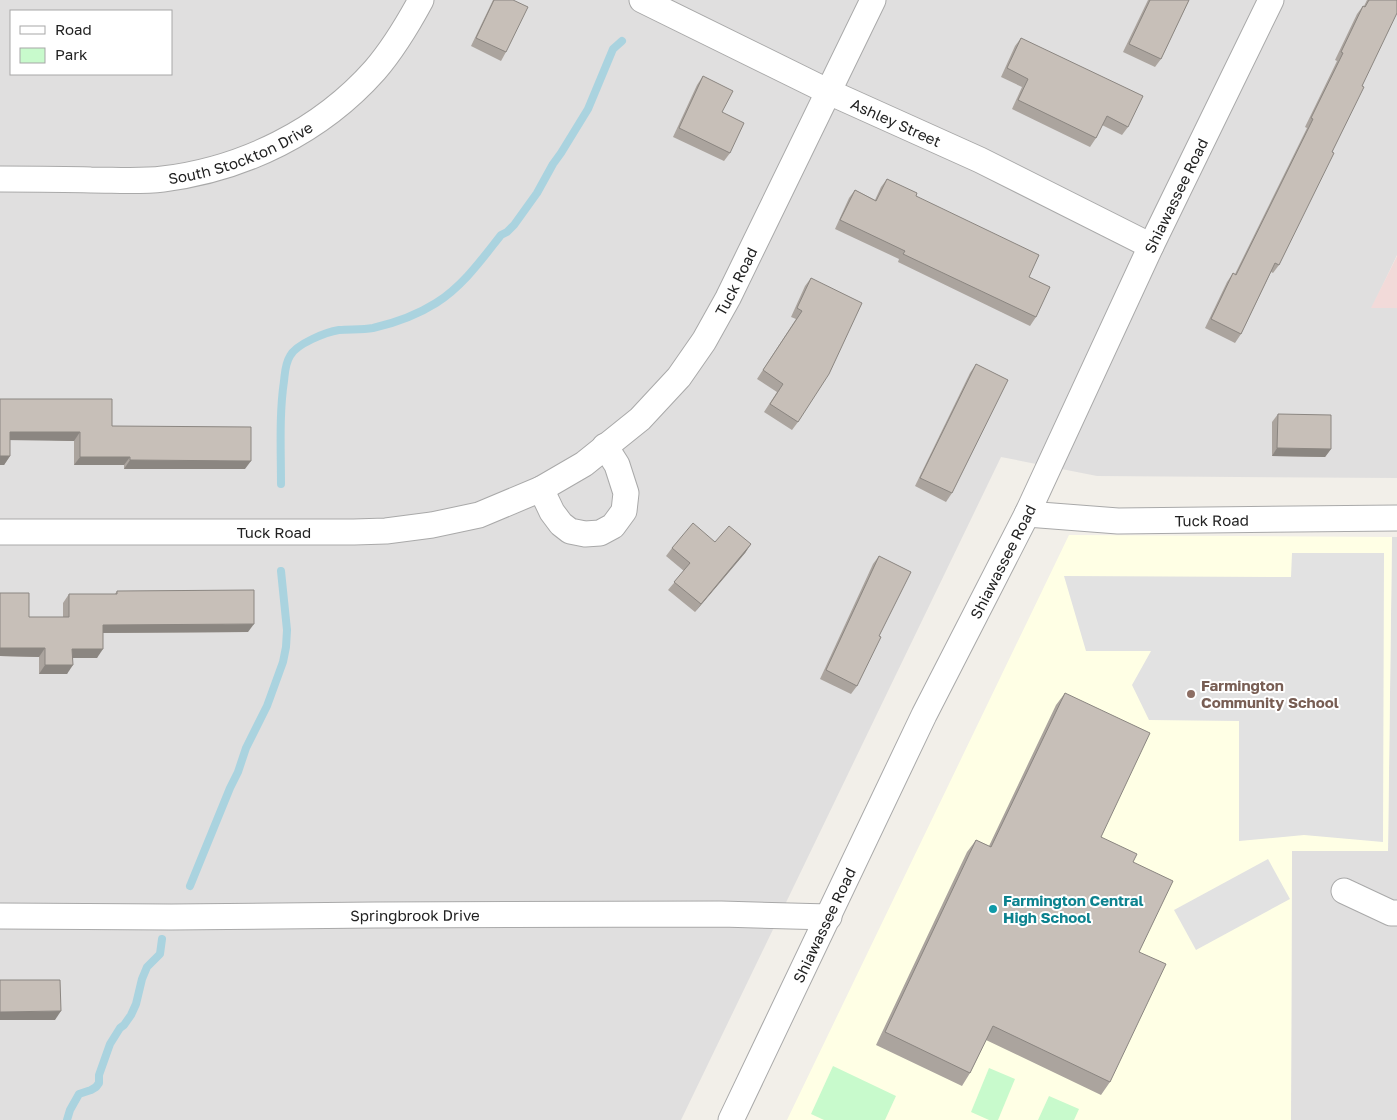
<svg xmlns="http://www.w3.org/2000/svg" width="1397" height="1120" font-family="'Golos Text',sans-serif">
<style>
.residential{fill:#e0dfdf;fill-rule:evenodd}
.commercial{fill:#f2dad9}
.education{fill:#ffffe5}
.park{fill:#c8facc}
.parking{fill:#e2e2e2}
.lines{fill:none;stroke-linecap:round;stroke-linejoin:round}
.stream{stroke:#aad3df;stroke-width:8}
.minor-casing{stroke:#a9a9a9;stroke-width:27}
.minor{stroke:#fff;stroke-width:25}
.wall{fill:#aba49e}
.shaded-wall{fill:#8b8681}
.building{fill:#c7bfb8;stroke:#8b8681}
.education-dot{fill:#8d6e63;stroke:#fff;stroke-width:2}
.culture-dot{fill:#0f9aa8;stroke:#fff;stroke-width:2}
.labels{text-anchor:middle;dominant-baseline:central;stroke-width:4;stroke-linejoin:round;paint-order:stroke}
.street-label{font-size:15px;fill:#222;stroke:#fff}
.education-label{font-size:15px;font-weight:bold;fill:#785e54;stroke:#fff;text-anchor:start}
.culture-label{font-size:15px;font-weight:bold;fill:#0d838f;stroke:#fff;text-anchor:start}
</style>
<rect width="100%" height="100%" fill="#f2efe9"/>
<g class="residential">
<path d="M0,0H1397V255L1372,308H1397V478L1097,476L1001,457L681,1120H0ZM11,11H171V74H11Z"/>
<polygon points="1392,537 1397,537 1397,1120 1291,1120 1292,850 1388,851"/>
</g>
<polygon class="commercial" points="1397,256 1397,308 1371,308"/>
<polygon class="education" points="1069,535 1392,537 1388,851 1292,851 1291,1120 787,1120"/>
<g class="park">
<polygon points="833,1066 896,1096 885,1120 824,1120 811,1114"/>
<polygon points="989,1068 1015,1079 998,1120 989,1120 971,1112"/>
<polygon points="1049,1096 1079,1109 1074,1120 1038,1120"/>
</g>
<g class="parking">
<polygon points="1292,553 1384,553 1383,842 1304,835 1239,841 1239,721 1149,720 1132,685 1151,651 1086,651 1064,576 1291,577"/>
<polygon points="1268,859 1290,899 1196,950 1174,910"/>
</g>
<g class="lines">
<g class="stream">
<path d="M281,484C281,450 279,415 284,381C285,373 285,364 290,356C296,344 326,332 339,330C350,329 362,330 373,328C395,323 417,315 436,303C463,286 482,259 501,235L507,232L514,225L537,193L553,164L561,153L588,109L613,49L622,41"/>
<polyline points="190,886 230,788 238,772 246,748 267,706 283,662 286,647 287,630 281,571"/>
<polyline points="67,1120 70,1110 79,1094 91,1090 96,1087 99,1083 99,1075 110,1044 120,1028 124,1025 131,1015 136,1004 142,979 147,967 160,954 162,939"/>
</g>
<defs>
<g id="minor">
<path id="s1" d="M642,0L829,92L980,160L1151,246"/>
<path id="s2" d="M0,179C30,179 61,179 91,180C115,180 140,182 163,179C244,169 321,131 375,70C393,49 408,24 421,0"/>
<polyline points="541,489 552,512 561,524 570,531 585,534 600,533 613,526 624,511 626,493 617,465 605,446"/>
<path id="s3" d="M1027,514L1118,521L1397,518"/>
<path id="s4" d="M0,532H354L386,531L432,525L479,515L541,489L584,464L640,419L679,377L704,341L728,298L873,0"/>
<polyline points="1344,891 1391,913 1397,913"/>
<path id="s5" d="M0,916L171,917L375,915L721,914L829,917"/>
<path id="s6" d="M731,1120L924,715L1027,514L1151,246L1271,0"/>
</g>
</defs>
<use href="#minor" class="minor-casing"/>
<use href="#minor" class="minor"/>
</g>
<g class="wall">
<polygon points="493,0 494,0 506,52 501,61 471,46"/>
<polygon points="1148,0 1189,0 1161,59 1155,67 1123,52"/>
<polygon points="1367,0 1397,0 1362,86 1332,152 1279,265 1273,273 1271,272 1241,334 1235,343 1205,328 1227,282 1233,273 1235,274 1307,128 1305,127 1337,61 1335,60 1357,14 1363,6 1364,6"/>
<polygon points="1021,38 1128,127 1122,135 1102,125 1096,138 1090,147 1012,109 1022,87 1001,77 1015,46"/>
<polygon points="703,76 722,112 730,153 724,161 673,137 697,85"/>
<polygon points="887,179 916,196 1029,277 1036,317 1030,326 898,262 899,259 835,229 849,198 855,190 875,200 881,187"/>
<polygon points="811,278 798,422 792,430 764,412 777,392 757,379 796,319 791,317 805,286"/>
<polygon points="976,364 952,493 946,502 915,486 970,373"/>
<polygon points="0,399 112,426 245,469 124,469 124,465 74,465 74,441 49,440 10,440 10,456 4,465 0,465"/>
<polygon points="1278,414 1331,449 1325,457 1272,456 1272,422"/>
<polygon points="715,542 751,544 745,553 695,612 668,590 684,571 666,556 672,548"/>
<polygon points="879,556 857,686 851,694 820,679 873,564"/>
<polygon points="117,591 248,632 103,633 97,658 73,658 67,674 39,674 39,657 0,656 0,593 29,617 63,617 63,603 69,594 115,594"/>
<polygon points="1065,693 1101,837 1133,862 1139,952 1110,1082 1101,1095 986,1040 970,1073 962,1086 876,1045 967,852 976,840 989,846 1056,705"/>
</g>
<g class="shaded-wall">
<polygon points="10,432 80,432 74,441 4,440"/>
<polygon points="1277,448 1331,449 1325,457 1272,456"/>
<polygon points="0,456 10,456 4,465 0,465"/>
<polygon points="80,457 130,457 124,465 74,465"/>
<polygon points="130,460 251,461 245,469 124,469"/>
<polygon points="751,544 745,553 695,612 701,604"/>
<polygon points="254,624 248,632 97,633 103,625"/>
<polygon points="0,648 45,648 39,657 0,656"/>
<polygon points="72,649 103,649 97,658 67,658"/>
<polygon points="45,665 73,665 67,674 39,674"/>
<polygon points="61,1011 55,1020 0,1020 0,1012"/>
</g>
<g class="building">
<polygon points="494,0 513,0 528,7 506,52 476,38"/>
<polygon points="1150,0 1189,0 1161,59 1129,44"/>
<polygon points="1369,0 1397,0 1397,13 1362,86 1364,87 1332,152 1334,153 1279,265 1275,263 1241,334 1211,319 1233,273 1236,275 1313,119 1311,118 1343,53 1341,52 1363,6 1365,7"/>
<polygon points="1021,38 1143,96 1128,127 1107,116 1096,138 1018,100 1028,79 1007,68"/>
<polygon points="703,76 733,91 722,112 744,123 730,153 679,128"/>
<polygon points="887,179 917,193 916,196 1039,255 1029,277 1050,287 1036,317 903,254 905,251 840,220 855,190 876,201"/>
<polygon points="811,278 862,303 829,374 798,422 770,404 783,384 763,370 802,311 797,308"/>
<polygon points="976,364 1008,380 952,493 920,478"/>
<polygon points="0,399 112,399 112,426 251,427 251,461 130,460 130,457 80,457 80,432 10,432 10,456 0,456"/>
<polygon points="1278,414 1331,415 1331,449 1277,448"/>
<polygon points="693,523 715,542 729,526 751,544 701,604 674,582 690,563 672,548"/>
<polygon points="879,556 911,572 879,636 881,637 857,686 826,670"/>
<polygon points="254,590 254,624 103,625 103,649 72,649 73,665 45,665 45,648 0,648 0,593 29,593 29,617 69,617 69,594 117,594 117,591"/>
<polygon points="1065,693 1150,733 1101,837 1137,854 1133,862 1173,881 1139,952 1166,964 1110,1082 993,1026 970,1073 885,1032 976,840 991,847"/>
<polygon points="0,980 60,980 61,1011 0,1012"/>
</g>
<circle class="education-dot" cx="1191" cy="694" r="5"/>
<circle class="culture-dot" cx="993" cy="909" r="5"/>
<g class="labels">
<g class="street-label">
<text stroke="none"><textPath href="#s1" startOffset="282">Ashley Street</textPath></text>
<text stroke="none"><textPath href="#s2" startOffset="245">South Stockton Drive</textPath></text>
<text stroke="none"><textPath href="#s6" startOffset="1026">Shiawassee Road</textPath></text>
<text stroke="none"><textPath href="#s4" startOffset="838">Tuck Road</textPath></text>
<text stroke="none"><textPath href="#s3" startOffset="185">Tuck Road</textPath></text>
<text stroke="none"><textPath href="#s4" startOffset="274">Tuck Road</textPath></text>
<text stroke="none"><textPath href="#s6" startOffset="621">Shiawassee Road</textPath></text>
<text stroke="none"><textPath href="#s5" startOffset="415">Springbrook Drive</textPath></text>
<text stroke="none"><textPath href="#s6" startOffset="216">Shiawassee Road</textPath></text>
</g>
<g class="education-label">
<text x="1201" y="685">Farmington<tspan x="1201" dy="17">Community School</tspan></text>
</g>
<g class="culture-label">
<text x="1003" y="900">Farmington Central<tspan x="1003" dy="17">High School</tspan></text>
</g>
</g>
<rect x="10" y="10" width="162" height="65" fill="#ffffff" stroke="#a7a7a7"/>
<rect x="20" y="26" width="25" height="8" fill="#ffffff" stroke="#a7a7a7"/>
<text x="55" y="35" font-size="15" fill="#222222">Road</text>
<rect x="20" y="48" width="25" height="15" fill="#c8facc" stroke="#a7a7a7"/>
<text x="55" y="60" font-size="15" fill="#222222">Park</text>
</svg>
